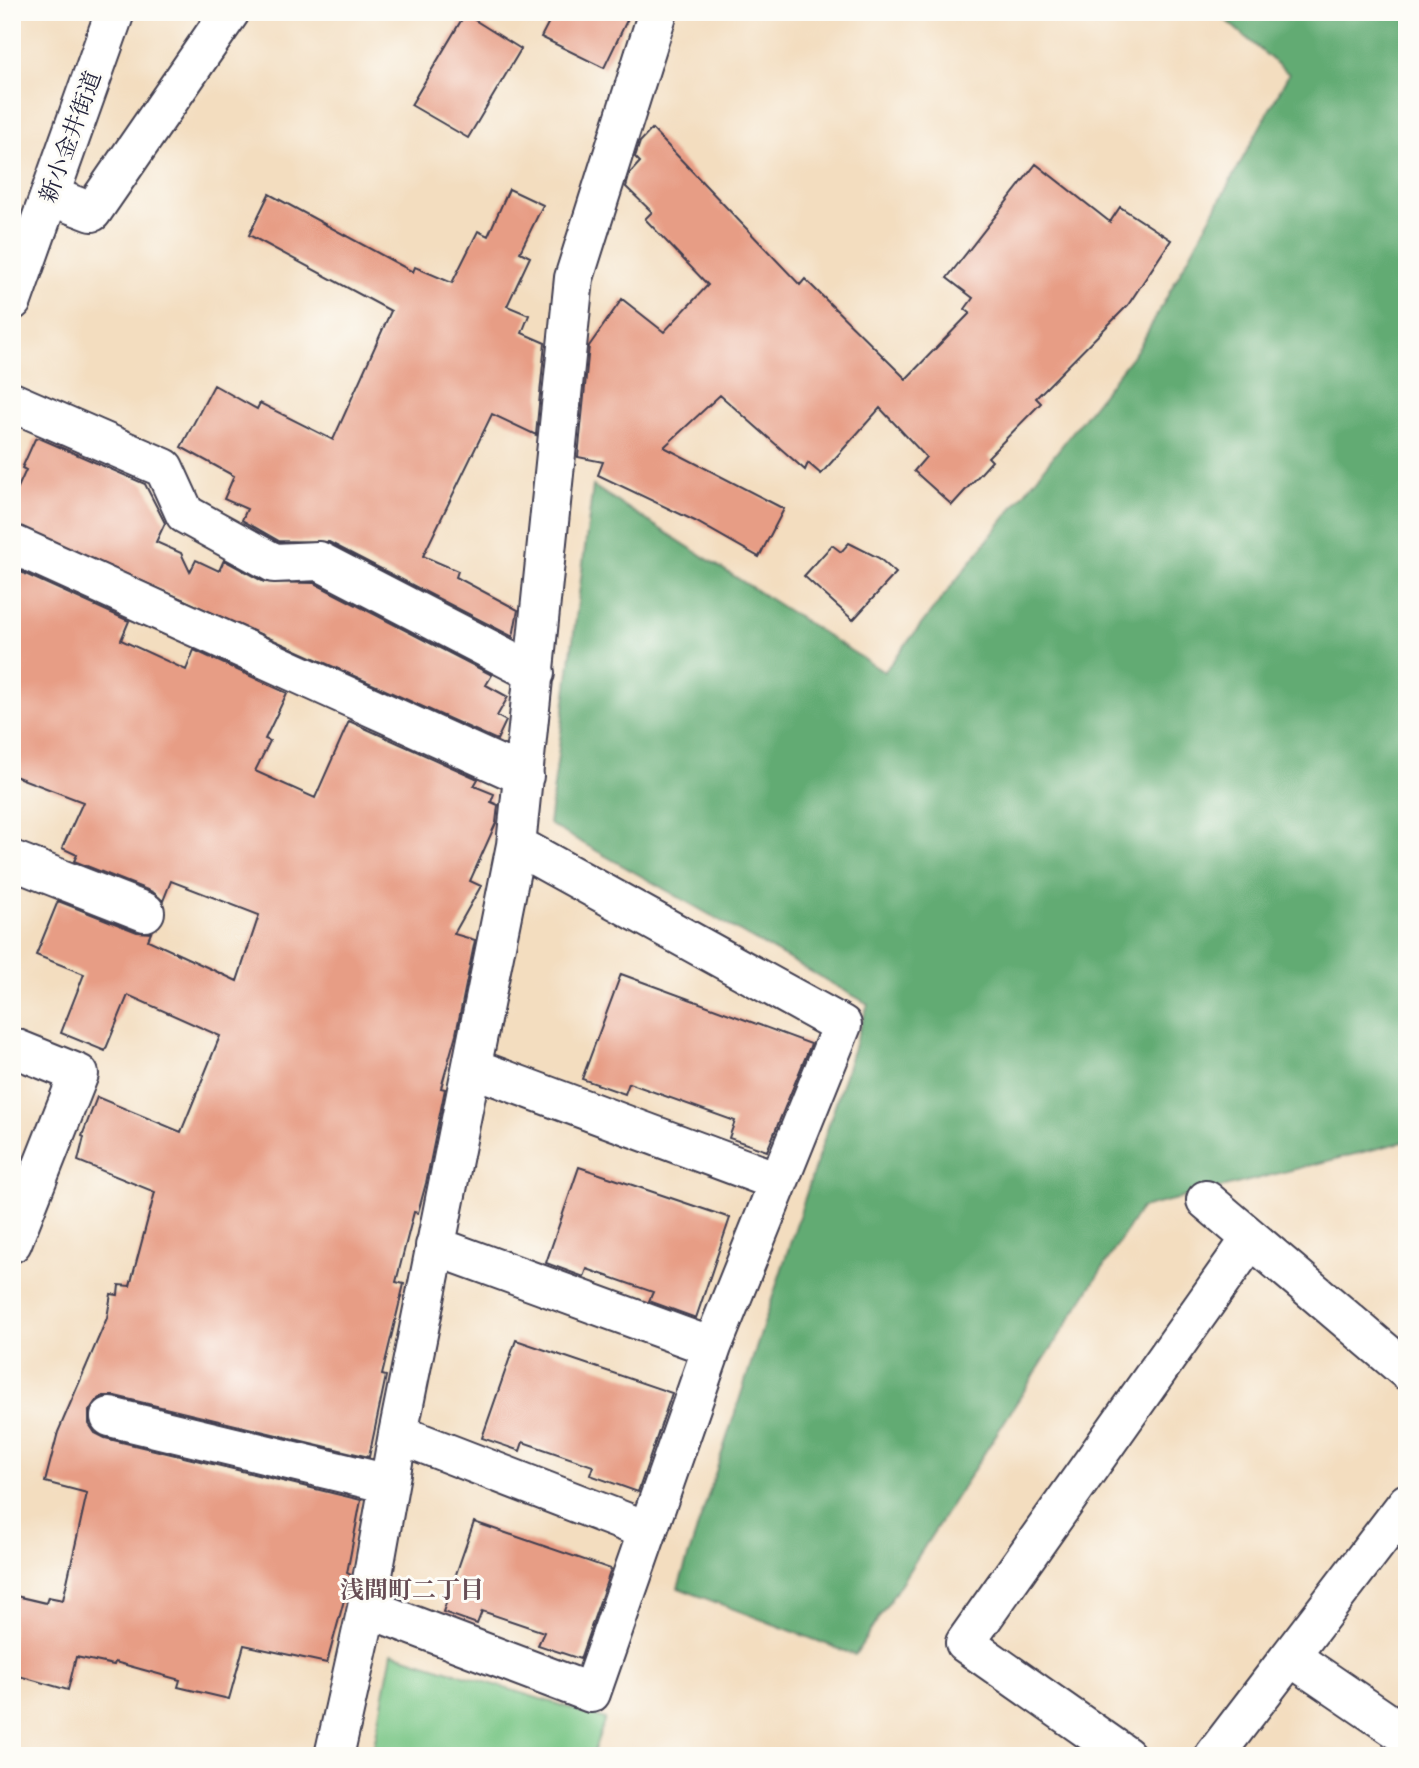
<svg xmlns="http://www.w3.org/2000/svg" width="1419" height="1768" font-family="'Libre Bodoni','Noto Serif JP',serif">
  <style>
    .green { fill: #79c686; stroke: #4e7460; stroke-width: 2 }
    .forest { fill: #62ab73; stroke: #426657; stroke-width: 2 }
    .building { fill: #e79d85 }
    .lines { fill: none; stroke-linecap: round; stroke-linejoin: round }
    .minor-casing { stroke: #413e4f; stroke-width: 42 }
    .major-casing { stroke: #413e4f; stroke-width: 42 }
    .minor { stroke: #fff; stroke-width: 38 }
    .major { stroke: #fff; stroke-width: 38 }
    .labels { text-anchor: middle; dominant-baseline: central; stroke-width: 6; stroke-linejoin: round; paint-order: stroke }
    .street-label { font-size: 23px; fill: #22223b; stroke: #fdfcf7 }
    .neighbourhood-label { font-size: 24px; font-weight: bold; fill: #674d55; stroke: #fdfcf7 }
  </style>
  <rect width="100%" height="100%" fill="#fdfcf7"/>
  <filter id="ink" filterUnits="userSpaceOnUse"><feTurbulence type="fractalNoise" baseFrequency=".0143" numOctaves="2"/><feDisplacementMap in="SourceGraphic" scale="14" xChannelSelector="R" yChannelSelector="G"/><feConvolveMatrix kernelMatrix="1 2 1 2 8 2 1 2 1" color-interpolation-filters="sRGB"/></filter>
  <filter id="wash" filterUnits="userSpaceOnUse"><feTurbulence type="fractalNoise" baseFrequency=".00686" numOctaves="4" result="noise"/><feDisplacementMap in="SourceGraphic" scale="28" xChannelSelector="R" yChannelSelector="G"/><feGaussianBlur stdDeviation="1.57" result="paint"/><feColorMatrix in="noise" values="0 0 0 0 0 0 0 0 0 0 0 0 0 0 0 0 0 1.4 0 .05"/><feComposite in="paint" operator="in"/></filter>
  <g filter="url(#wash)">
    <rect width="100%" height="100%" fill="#f3ddbf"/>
    <!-- green -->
    <path class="green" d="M392 1653 605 1719 592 1756H372Z"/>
    <!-- forest -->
    <path class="forest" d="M1216 12H1407V1141L1141 1208 855 1655 678 1588 868 1004 549 824 593 486 884 672 1140 346 1289 74Z"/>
    <g id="blocks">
      <!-- building -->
      <path class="building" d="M554 12H631L604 68 541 37Z
        M465 14 521 49 468 138 411 105Z
        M652 129 800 285 805 279 906 379 970 313 965 309 973 298 947 278 1036 164 1110 222 1120 207 1171 240 1128 305 1036 398 1041 403 988 457 992 461 952 505 914 471 926 457 880 408 821 474 808 463 805 470 720 395 664 447 784 509 759 557 695 521 598 475 603 462 578 457 589 346 622 299 664 332 708 285 645 219 652 212 626 187 630 173 640 162 635 157 640 142Z
        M509 189 543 205 520 252 530 257 507 306 529 315 522 333 545 343 536 435 492 414 423 556 458 571 456 577 518 610 513 637 329 542 279 541 242 520 247 509 224 499 234 476 181 447 214 385 257 409 260 403 333 440 391 311 249 235 269 194 413 272 415 267 452 283 478 231 488 236Z
        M39 438 145 484 165 523 156 542 181 553 190 572 196 560 219 571 224 560 264 582 314 583 492 675 486 685 508 697 497 716 506 721 497 740 12 523V501L26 470 22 468 35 439Z
        M849 543 879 558 896 573 853 620 804 576 832 545 841 552Z
        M12 568 129 621 121 640 186 670 194 650 287 693 265 739 270 741 255 771 315 798 349 721 478 779 474 786 494 794 491 802 498 805 496 823 470 881 481 886 454 934 475 940 456 1034 441 1088 445 1089 426 1183 418 1213 414 1212 396 1282 404 1284 382 1375 386 1376 369 1457 115 1396H103L95 1402 89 1411V1424L95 1433 105 1438 361 1500 347 1573 351 1575 350 1578 327 1663 244 1645 229 1699 178 1687 180 1680 115 1662 114 1665 76 1657 68 1690 12 1674V1595L46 1603 48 1597 63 1600 87 1493 45 1482 58 1432 107 1318 111 1294 118 1295 119 1285 130 1286 155 1192 78 1161 84 1137 82 1136 97 1097 181 1132 220 1036 128 995 105 1051 61 1033 84 974 36 955 58 901 137 932 151 933 148 940 237 981 259 915 171 881 163 901 153 892 74 861 77 855 62 848 83 802 12 775Z
        M621 974 811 1044 767 1151 729 1138 735 1121 629 1083 625 1094 582 1079Z
        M579 1167 730 1218 696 1318 649 1301 653 1292 587 1269 584 1277 546 1263Z
        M516 1340 672 1393 638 1492 590 1475 593 1466 523 1442 520 1451 482 1438Z
        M474 1522 611 1569 580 1659 538 1645 544 1632 482 1611 477 1624 443 1612Z"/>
    </g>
  </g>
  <g filter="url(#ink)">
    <use href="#blocks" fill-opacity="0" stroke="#413e4f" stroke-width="2"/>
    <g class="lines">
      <!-- minor casing -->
      <g class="minor-casing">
        <path id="minor" d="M50 196 92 212 230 12
          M12 402 164 468 185 514 274 563 319 561 535 673
          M12 544 524 776
          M12 860 145 912
          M12 1047 79 1074 12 1243
          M473 1068 777 1181
          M1206 1200 1407 1371
          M435 1246 712 1347
          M110 1417 389 1484
          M398 1434 646 1530
          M367 1608 591 1693 712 1347 842 1025 516 845
          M1291 1657 1407 1736
          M334 1756 367 1608 398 1434 516 845 574 278 658 12
          M1126 1756 965 1643 1250 1240
          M1214 1756 1407 1503"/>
      </g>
      <!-- major casing -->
      <g class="major-casing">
        <path id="major" d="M12 301 115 12"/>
      </g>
      <!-- minor -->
      <use href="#minor" class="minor"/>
      <!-- major -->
      <use href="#major" class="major"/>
    </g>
  </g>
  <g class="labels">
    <!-- street labels -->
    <g class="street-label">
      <text transform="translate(71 137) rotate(-70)">新小金井街道</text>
    </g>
    <!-- neighbourhood labels -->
    <g class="neighbourhood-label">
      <text x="412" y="1591">浅間町二丁目</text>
    </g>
  </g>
  <!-- margin -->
  <rect width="1419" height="1768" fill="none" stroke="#fdfcf7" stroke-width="42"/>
</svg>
